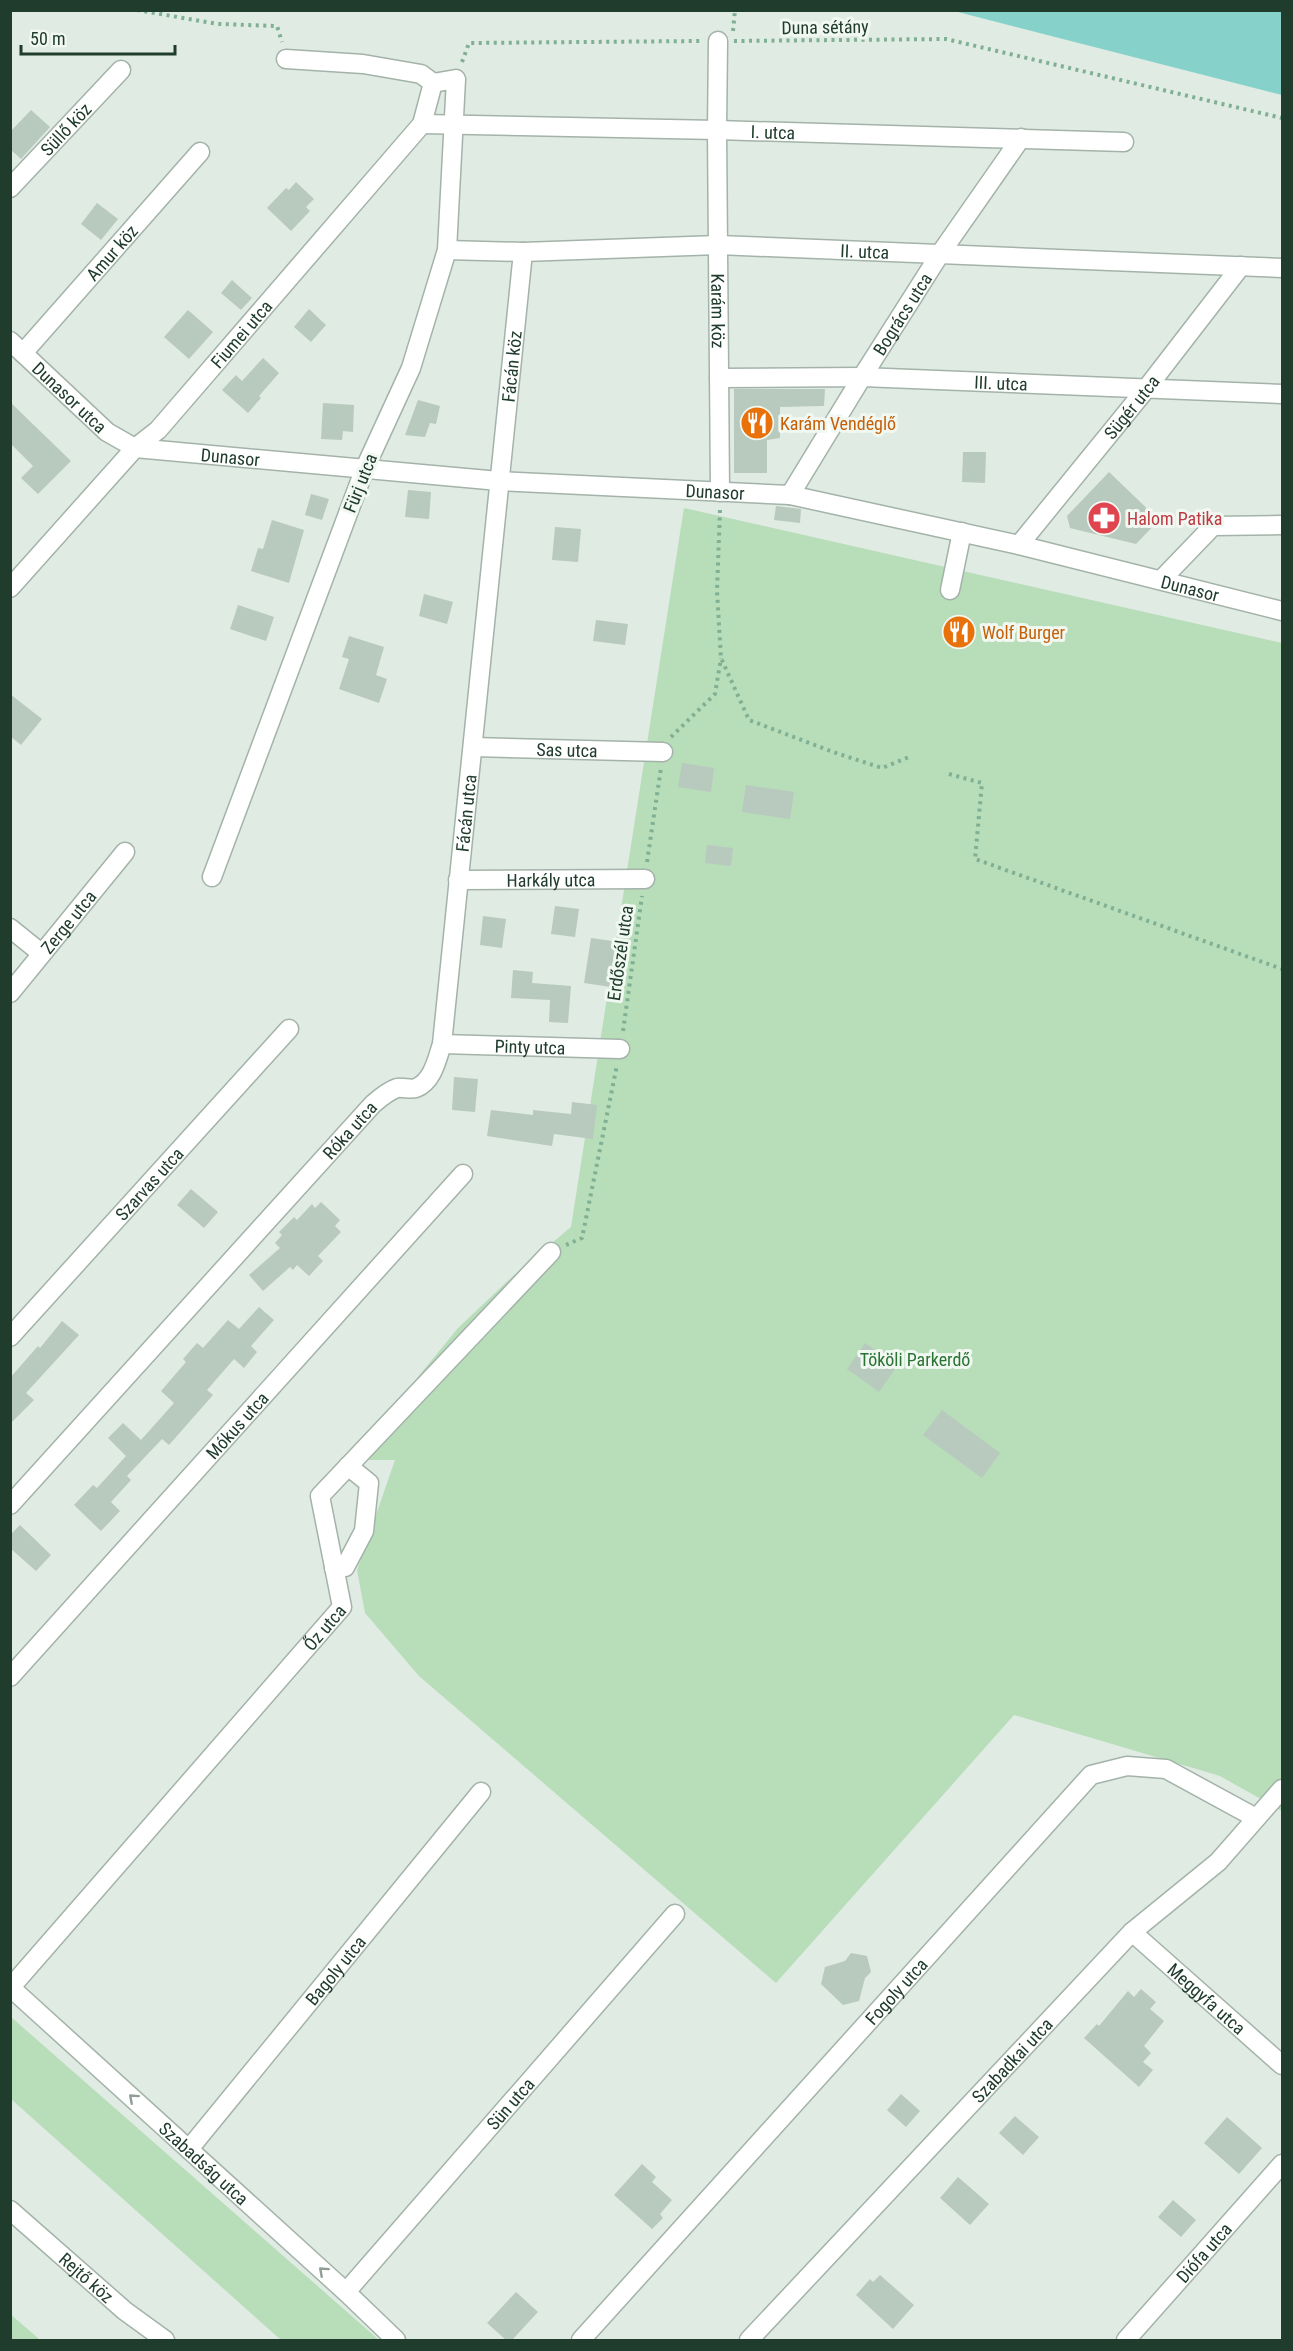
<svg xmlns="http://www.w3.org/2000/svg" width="1293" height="2351" font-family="'Roboto Condensed',sans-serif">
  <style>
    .green { fill: #b8ddb9 }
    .water { fill: #86d2ca }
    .building { fill: #b8c9be }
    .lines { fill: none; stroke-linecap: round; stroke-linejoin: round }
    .minor-casing { stroke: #a3b3a9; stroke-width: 21 }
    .path { stroke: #80b094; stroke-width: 4; stroke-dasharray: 3 4.5; stroke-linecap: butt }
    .minor { stroke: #fff; stroke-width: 18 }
    .oneway { stroke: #909e96 }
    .labels { text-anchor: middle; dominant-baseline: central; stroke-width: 6; stroke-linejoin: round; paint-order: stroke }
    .street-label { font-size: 18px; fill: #203c2d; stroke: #f1f8f2 }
    .food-label { font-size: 18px; fill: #c56008; stroke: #f1f8f2; text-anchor: start }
    .health-label { font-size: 18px; fill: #be3a42; stroke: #f1f8f2; text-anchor: start }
    .park-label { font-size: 18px; fill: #2a7433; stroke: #f1f8f2 }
  </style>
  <rect width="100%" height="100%" fill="#e0ebe3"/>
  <!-- green -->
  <path class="green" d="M684 508 1282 643V1811L1220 1776 1014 1715 776 1983 419 1676 365 1613 357 1570 395 1460H350L458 1328 514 1275 571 1227Z
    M11 2017 379 2340H281L11 2099Z
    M10 2314 38 2338 40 2340H11Z"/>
  <!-- water -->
  <path class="water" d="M954 11H1282V95Z"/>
  <!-- building -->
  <path class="building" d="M31 110 50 127 21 159 10 149V132Z
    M296 182 314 199 306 207 310 211 291 231 267 208 286 188 289 190Z
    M97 203 118 219 101 240 81 224Z
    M232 280 252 298 241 310 221 293Z
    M309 309 326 325 311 342 294 327Z
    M188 310 213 332 189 359 164 337Z
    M263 358 279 373 259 396 261 398 248 413 222 390 236 375 242 381Z
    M734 389H825L824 406 780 407V438L767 440V473H734Z
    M418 400 440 406 436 424 430 423 425 437 405 435Z
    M10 402 71 461 38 494 21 478 33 466 10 443Z
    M323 403 354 405 353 432 343 431 342 440 321 439Z
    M963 452H986L985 483 962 482Z
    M1109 472 1159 520 1136 544 1070 528 1067 516Z
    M408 490 431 492 429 519 405 517Z
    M311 494 329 499 322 520 305 515Z
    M776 506 801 509 800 523 774 520Z
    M272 520 304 530 289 583 251 571 258 548 263 549Z
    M555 527 581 529 578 562 552 560Z
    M424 594 453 602 447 624 419 616Z
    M238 605 274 617 266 641 230 629Z
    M596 620 628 624 625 645 593 641Z
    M349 636 384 647 376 675 387 679 379 703 339 689 349 659 342 657Z
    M10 694 42 719 21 745 10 736Z
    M682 763 714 768 711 792 678 787Z
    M746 785 794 792 790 819 742 812Z
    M707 845 733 848 731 866 705 863Z
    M555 906 579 909 575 937 551 934Z
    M483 916 506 919 502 948 480 945Z
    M591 938 619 942 611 987 584 983Z
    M513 970 533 972 532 983 571 986 568 1023 549 1022 550 1000 511 998Z
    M454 1077 478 1079 475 1112 452 1110Z
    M572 1102 597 1105 593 1139 554 1134 552 1146 487 1136 491 1110 533 1115V1110L571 1114Z
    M191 1189 218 1212 204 1228 177 1205Z
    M321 1202 340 1220 335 1226 341 1232 318 1256 323 1261 309 1276 297 1265 293 1270 290 1267 263 1291 249 1275 280 1248 275 1243 282 1235 279 1232 294 1217 297 1220 312 1204 315 1208Z
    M259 1307 274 1320 251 1346 257 1352 244 1368 234 1359 207 1390 213 1395 169 1445 162 1439 127 1476 131 1480 111 1502 120 1511 101 1531 74 1505 93 1485 97 1488 126 1456 108 1438 123 1423 141 1440 174 1403 161 1391 186 1362 183 1359 197 1343 203 1348 228 1320 239 1329Z
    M62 1321 79 1335 26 1393 34 1400 10 1424V1378L38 1346 40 1348Z
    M865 1343 897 1366 879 1392 847 1369Z
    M942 1410 1000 1453 982 1478 923 1435Z
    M20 1525 51 1555 36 1571 10 1548V1535Z
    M851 1953 867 1956 871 1972 865 1978 859 2001 843 2005 821 1984 825 1967 845 1961Z
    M1141 1989 1156 2002 1150 2009 1164 2021 1144 2046 1151 2053 1143 2062 1153 2070 1139 2087 1084 2038 1097 2024 1099 2026 1128 1991 1134 1997Z
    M901 2094 920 2111 906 2127 887 2110Z
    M1015 2116 1039 2137 1023 2155 999 2133Z
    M1227 2117 1262 2148 1239 2174 1204 2143Z
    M642 2164 656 2177 652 2182 672 2200 660 2214 663 2218 652 2229 614 2195Z
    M958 2177 989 2204 970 2225 940 2198Z
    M1173 2200 1196 2220 1181 2237 1158 2217Z
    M880 2275 914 2305 893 2329 856 2295 870 2279 873 2282Z
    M516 2292 538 2312 512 2340H506L487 2323Z"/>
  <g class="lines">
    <!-- minor casing -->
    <g class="minor-casing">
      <g id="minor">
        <path id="s1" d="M718 41 717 130 720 492"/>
        <path d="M286 59 363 64 421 74 433 83"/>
        <path id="s2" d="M422 124 717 130 1124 142"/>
        <path id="s3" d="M10 188 121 70"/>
        <path id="s4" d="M447 250 523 252 718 245 1282 268"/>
        <path id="s5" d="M10 341 107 432 135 448 499 481 790 495 1019 545 1282 611"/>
        <path id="s6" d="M23 353 200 152"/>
        <path id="s7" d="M719 378 862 377 1282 394"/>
        <path id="s8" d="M790 495 862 377 940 254 1021 138"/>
        <path id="s9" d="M1019 545 1146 389 1241 266"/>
        <path d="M1161 580 1213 526 1282 525"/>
        <path id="s10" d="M10 588 135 448 158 430 422 124 433 83 456 79 447 250 411 368 365 468 212 877"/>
        <path d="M950 590 962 532"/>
        <path id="s11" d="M473 747 663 752"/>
        <path id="s12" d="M458 880 645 879"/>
        <path d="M10 928 41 953"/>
        <path id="s13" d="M10 993 125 852"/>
        <path id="s14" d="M442 1044 620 1049"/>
        <path id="s15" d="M10 1337 289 1029"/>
        <path id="s16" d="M10 1505 373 1104C380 1098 388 1091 397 1088 403 1087 411 1090 416 1088 433 1081 437 1059 442 1044L523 252"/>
        <path d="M334 1568 345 1567 364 1531 369 1483 348 1466"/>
        <path id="s17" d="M10 1677 463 1174"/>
        <path id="s18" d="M1132 1932 1282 2065"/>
        <path id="s19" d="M10 1987 346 2292 396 2340"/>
        <path id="s20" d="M11 1987 342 1607 320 1496 551 1252"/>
        <path id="s21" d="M189 2149 481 1792"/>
        <path id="s22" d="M10 2210 125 2311 165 2340"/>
        <path id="s23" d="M346 2292 675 1914"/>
        <path id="s24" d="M581 2340 1091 1775 1127 1766 1166 1769 1256 1818"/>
        <path id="s25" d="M749 2340 1132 1932 1218 1862 1282 1789"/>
        <path id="s26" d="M1126 2340 1282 2164"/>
      </g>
    </g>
    <!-- path -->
    <path class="path" d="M137 10 218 24 277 26 282 42
      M733 31 735 10
      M734 41 946 39 1282 118
      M462 62 469 43 700 41
      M720 510 717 591 721 658 749 720 833 752 882 768 909 757
      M671 737 715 694 721 658
      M949 774 982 783 975 859 1282 969
      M647 862 661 768
      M623 1031 642 896
      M566 1245 582 1238 617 1065"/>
    <!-- minor -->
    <use href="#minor" class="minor"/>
  </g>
  <!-- one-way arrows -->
  <defs><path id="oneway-chevron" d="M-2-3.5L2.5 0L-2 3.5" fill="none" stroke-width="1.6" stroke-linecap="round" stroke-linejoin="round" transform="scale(1.5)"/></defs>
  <g class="oneway">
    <use href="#oneway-chevron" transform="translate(133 2098) rotate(-138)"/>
    <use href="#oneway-chevron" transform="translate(323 2271) rotate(-138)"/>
  </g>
  <!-- icons -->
  <defs>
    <g id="restaurant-disc" transform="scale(1.725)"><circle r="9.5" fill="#e8710a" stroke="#f1f8f2"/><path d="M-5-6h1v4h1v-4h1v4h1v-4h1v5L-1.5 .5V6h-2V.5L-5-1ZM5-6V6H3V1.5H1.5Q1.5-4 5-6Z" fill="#fff"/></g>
    <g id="pharmacy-disc" transform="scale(1.725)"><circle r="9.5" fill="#e0444e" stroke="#f1f8f2"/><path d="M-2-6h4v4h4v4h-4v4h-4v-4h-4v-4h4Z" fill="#fff"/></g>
  </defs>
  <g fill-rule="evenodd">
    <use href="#restaurant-disc" x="757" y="423"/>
    <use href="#pharmacy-disc" x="1104" y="518"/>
    <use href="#restaurant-disc" x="959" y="632"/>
  </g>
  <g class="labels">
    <!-- street labels -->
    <g class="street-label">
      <text transform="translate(825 27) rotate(-1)">Duna sétány</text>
      <text stroke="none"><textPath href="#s3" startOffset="81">Süllő köz</textPath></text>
      <text stroke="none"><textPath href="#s2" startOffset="351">I. utca</textPath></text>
      <text stroke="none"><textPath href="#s4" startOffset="418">II. utca</textPath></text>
      <text stroke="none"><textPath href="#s6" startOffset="134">Amur köz</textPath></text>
      <text stroke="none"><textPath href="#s1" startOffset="270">Karám köz</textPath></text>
      <text stroke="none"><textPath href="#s8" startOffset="213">Bogrács utca</textPath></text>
      <text stroke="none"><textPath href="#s10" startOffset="344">Fiumei utca</textPath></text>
      <text stroke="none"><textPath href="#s16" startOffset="1323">Fácán köz</textPath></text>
      <text stroke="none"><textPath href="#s7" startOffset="282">III. utca</textPath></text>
      <text stroke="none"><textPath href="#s5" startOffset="82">Dunasor utca</textPath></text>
      <text stroke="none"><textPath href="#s9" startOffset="178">Sügér utca</textPath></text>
      <text stroke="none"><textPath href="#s5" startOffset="261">Dunasor</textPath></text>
      <text transform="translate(360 483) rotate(-68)">Fürj utca</text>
      <text stroke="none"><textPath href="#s5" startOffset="747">Dunasor</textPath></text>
      <text stroke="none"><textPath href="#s5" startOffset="1233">Dunasor</textPath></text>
      <text stroke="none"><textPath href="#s11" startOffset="94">Sas utca</textPath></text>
      <text stroke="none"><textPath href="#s16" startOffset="874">Fácán utca</textPath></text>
      <text stroke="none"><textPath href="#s12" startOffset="93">Harkály utca</textPath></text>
      <text stroke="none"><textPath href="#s13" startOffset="92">Zerge utca</textPath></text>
      <text transform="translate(620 953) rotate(-82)">Erdőszél utca</text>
      <text stroke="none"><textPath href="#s14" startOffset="88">Pinty utca</textPath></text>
      <text stroke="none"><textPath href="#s16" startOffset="506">Róka utca</textPath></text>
      <text stroke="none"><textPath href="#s15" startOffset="207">Szarvas utca</textPath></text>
      <text stroke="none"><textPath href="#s17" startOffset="339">Mókus utca</textPath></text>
      <text stroke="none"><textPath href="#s20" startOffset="477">Őz utca</textPath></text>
      <text stroke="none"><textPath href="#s21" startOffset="231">Bagoly utca</textPath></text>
      <text stroke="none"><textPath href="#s24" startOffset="470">Fogoly utca</textPath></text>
      <text stroke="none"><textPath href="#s18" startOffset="100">Meggyfa utca</textPath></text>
      <text stroke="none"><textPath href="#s25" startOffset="384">Szabadkai utca</textPath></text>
      <text stroke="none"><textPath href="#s23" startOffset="250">Sün utca</textPath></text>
      <text stroke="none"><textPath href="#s19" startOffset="262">Szabadság utca</textPath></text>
      <text stroke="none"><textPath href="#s26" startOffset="117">Diófa utca</textPath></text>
      <text stroke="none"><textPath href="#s22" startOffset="102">Rejtő köz</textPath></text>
    </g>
    <!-- food labels -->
    <g class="food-label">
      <text x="780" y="423">Karám Vendéglő</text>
      <text x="982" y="632">Wolf Burger</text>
    </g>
    <!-- health labels -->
    <g class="health-label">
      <text x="1127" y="518">Halom Patika</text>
    </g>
    <!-- park labels -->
    <g class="park-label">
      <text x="915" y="1359">Tököli Parkerdő</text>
    </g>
  </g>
  <!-- border -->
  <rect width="1293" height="2351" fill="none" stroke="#203c2d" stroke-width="24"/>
  <!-- scale -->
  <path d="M21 45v9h154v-9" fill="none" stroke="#203c2d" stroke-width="3"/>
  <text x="30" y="45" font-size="18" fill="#203c2d" stroke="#f1f8f2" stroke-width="4.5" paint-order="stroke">50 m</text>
</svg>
